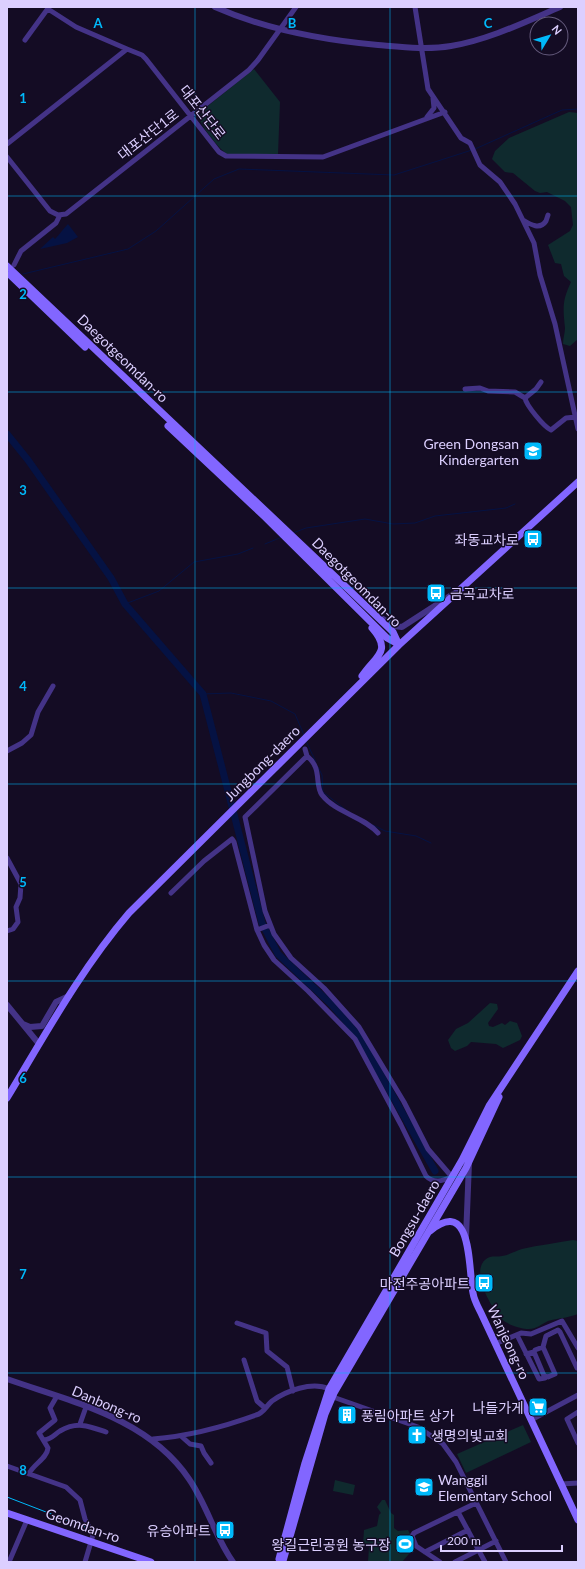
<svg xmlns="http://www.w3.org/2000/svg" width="585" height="1569" font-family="Lato,'Noto Sans KR',sans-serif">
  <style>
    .green { fill: #0f2a2e }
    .water { fill: #051243 }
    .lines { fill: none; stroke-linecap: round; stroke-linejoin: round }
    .stream { stroke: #051243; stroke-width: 1 }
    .river { stroke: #051243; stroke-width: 7 }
    .minor { stroke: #443387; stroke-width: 5 }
    .tertiary { stroke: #443387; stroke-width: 6 }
    .secondary { stroke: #8266ff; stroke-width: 7 }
    .tram { stroke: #00b9fa; stroke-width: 1 }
    .grid { fill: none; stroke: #00b9fa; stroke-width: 1; stroke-opacity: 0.55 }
    .labels { text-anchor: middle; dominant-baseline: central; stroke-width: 3; stroke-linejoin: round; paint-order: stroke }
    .street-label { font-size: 14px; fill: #dccfff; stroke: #140c24 }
    .poi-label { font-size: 14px; fill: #dccfff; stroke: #140c24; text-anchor: end }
    .grid-label { font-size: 13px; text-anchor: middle; font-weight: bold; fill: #00b9fa; stroke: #140c24; stroke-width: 3; stroke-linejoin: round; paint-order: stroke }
  </style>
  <rect width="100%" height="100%" fill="#140c24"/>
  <!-- green -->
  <path class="green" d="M254 69 280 102 278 154H227C220 150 200 125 199 117L204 109Z
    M569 112 578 113V339L570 346 563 344C563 338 565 333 565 328 563 308 562 301 571 282L564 276 561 264 555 263 548 245 570 231 573 225 571 207 565 201 547 192 540 193 535 191 513 173 505 172 492 159 495 151 509 138Z
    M490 1003 497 1004 498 1009 488 1023 489 1026 493 1027 502 1023 505 1025 510 1021 517 1023 522 1036 520 1040 503 1048 496 1044 471 1042 467 1046 455 1051 451 1048 448 1040 456 1029 468 1023Z
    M573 1240 578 1241V1314C568 1318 558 1318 548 1321 542 1324 536 1329 529 1329 522 1329 508 1325 503 1320 492 1310 466 1266 490 1257 493 1256 498 1257 502 1256 509 1255 515 1251 522 1249 539 1245 557 1243 573 1240Z
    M523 1425 531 1442 466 1473 457 1454Z
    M335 1480 355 1485 353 1495 333 1491Z
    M382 1500H385L391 1513 394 1515V1528L398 1531 408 1530 416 1546 402 1562H368L369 1547 363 1545 364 1530 377 1526 379 1515 381 1513 377 1507Z"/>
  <!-- water -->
  <path class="water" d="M68 224 78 237 67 243 40 249 53 237 55 239C60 234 63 229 68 224Z"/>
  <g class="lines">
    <!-- stream -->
    <path class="stream" d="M475 149 562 110 578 109
      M23 274 128 249 156 231 214 179 239 169 394 175 472 150
      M293 533 306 528 365 519 393 524 415 523 435 516 506 508 515 504
      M265 544 282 537
      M125 604 159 591 194 562 238 554 253 548
      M203 694 231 693 271 701 295 714 304 735
      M306 741 316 762
      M318 767 322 775 323 792 346 810
      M373 825 385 831 416 836 431 843"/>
    <!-- river -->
    <path class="river" d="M7 434 28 460 111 578 125 604 203 694 262 923 278 954 331 1004 359 1036 435 1171"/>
    <!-- minor -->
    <path class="minor" d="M415 7 428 89 461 138 470 143 480 165 500 182 515 204 534 243 540 275 555 324 578 429
      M48 9 76 27 127 49
      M25 40 49 7
      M427 117 434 108 433 98
      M7 144 127 49 142 55 146 59 219 152 226 156 323 157 445 112
      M7 157 50 211 58 215 66 214 249 70 258 60 296 7
      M523 220C531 225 540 230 546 221L548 215
      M14 265 21 251 56 223 60 215
      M541 382 536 389 525 398C526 405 544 427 551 430L566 418 576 417
      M465 389 480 388 488 391 515 392 525 398
      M7 751 22 743 31 735 38 712 53 686
      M307 756C323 769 314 784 322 795 336 813 363 816 378 833
      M7 858 21 884 20 898 16 907 18 922 13 929 7 931
      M171 893 204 861 232 839 234 842 257 930
      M270 925 257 930 264 945 274 960 308 991 355 1039 401 1125 426 1176C434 1184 442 1181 452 1177L428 1149 404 1102 359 1027 324 988 291 958 274 934 265 911 245 817 307 756 305 749
      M237 1323 266 1333 267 1351 287 1367 293 1391
      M517 1335 539 1379 545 1378 534 1352 526 1354
      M495 1344 521 1333 531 1334 562 1321 578 1348
      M543 1347 546 1336 558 1330 560 1332 577 1368
      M534 1352 535 1350 543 1347 555 1374 548 1377 545 1376
      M244 1360 257 1401 265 1408
      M333 1397 418 1427 443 1444 456 1462 506 1562
      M578 1412 567 1419 578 1443
      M531 1420 578 1395
      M80 1424 86 1407
      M181 1436 190 1444 201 1446 204 1453 211 1463
      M153 1439C188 1436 223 1427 256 1415 264 1413 266 1406 272 1401 286 1391 312 1381 329 1389
      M44 1440C52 1439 54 1435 60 1431 77 1421 89 1426 106 1432
      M7 1466 66 1487 80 1500 85 1519 93 1535 85 1562
      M29 1474C33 1464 47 1459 48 1448L39 1433 55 1420 50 1408 57 1396
      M561 1484 578 1483
      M458 1512 485 1562
      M425 1552 468 1530
      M9 1562 27 1520
      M440 1562 416 1546 412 1536 414 1533 476 1503
      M455 1562 496 1541"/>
    <!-- tertiary -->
    <path class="tertiary" d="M215 7C267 30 322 40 378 45 402 47 427 50 451 46 488 40 525 22 560 7
      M383 619 394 626 402 627 453 594
      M7 1005 39 1044
      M23 1024 30 1027 42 1026 56 1002 69 996
      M466 1237 469 1163
      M7 1379C72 1402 148 1418 189 1479 207 1505 215 1537 233 1562"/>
    <!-- secondary -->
    <path class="secondary" d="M7 266 344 585 393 632 399 645
      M10 275 85 347
      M168 426 265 517 387 638 398 644
      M362 676C375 656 393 652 372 628
      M7 1098C45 1035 81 969 129 913L399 645 578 482
      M430 1231C473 1196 468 1268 473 1293 474 1300 478 1307 481 1313L578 1520
      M7 1513 151 1562
      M279 1559 305 1463 329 1389 462 1160 489 1106 578 971
      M283 1561 325 1414 334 1393 466 1168 499 1097"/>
    <!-- tram -->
    <path class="tram" d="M7 1497 85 1527"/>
  </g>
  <!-- grid -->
  <path class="grid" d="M195 7V1562M390 7V1562M7 196H578M7 392H578M7 588H578M7 784H578M7 981H578M7 1177H578M7 1373H578"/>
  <!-- icons -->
  <defs>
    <g id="school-square" transform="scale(1)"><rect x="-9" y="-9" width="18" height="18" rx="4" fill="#00b9fa" stroke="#140c24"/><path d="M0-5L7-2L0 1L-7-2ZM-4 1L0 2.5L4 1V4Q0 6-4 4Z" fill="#fff"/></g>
    <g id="bus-square" transform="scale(1)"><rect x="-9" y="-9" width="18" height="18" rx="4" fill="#00b9fa" stroke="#140c24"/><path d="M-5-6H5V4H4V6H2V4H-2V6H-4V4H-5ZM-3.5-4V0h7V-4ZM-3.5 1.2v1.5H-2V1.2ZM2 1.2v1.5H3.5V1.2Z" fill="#fff"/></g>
    <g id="supermarket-square" transform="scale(1)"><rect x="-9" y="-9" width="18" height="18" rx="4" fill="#00b9fa" stroke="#140c24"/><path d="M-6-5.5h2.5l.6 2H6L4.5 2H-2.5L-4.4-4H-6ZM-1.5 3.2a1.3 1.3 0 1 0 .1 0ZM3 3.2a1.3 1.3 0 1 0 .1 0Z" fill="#fff"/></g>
    <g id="building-square" transform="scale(1)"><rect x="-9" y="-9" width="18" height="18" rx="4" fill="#00b9fa" stroke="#140c24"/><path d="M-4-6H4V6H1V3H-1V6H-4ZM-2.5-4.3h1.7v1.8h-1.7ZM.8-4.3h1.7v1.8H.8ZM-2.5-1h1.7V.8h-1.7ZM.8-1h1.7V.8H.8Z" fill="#fff"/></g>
    <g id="church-square" transform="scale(1)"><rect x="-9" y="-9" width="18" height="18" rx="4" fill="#00b9fa" stroke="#140c24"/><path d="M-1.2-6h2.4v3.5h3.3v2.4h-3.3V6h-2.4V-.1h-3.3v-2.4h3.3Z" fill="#fff"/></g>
    <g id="stadium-square" transform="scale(1)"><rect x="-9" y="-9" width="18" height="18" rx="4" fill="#00b9fa" stroke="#140c24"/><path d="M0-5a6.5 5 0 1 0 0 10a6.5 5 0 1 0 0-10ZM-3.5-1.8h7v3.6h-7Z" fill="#fff"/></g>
  </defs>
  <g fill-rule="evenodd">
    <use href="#school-square" x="533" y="451"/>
    <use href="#bus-square" x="533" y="539"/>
    <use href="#bus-square" x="436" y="593"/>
    <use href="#bus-square" x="484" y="1283"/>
    <use href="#supermarket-square" x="538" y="1407"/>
    <use href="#building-square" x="347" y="1415"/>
    <use href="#church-square" x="417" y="1435"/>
    <use href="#school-square" x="424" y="1487"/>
    <use href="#bus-square" x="225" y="1530"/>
    <use href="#stadium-square" x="405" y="1544"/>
  </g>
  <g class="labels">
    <!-- street labels -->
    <g class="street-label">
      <text transform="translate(203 112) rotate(52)">대포산단로</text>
      <text transform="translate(148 134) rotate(-38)">대포산단1로</text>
      <text transform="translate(123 358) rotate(44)">Daegotgeomdan-ro</text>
      <text transform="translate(357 582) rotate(45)">Daegotgeomdan-ro</text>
      <text transform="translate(262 763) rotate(-45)">Jungbong-daero</text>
      <text transform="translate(414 1218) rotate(-60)">Bongsu-daero</text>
      <text transform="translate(509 1342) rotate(65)">Wanjeong-ro</text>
      <text transform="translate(107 1404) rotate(23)">Danbong-ro</text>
      <text transform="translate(83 1525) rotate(19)">Geomdan-ro</text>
    </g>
    <!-- poi labels -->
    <g class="poi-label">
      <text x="519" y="443">Green Dongsan<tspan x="519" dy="16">Kindergarten</tspan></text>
      <text x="519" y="539">좌동교차로</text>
      <text x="450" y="593" text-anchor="start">금곡교차로</text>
      <text x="470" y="1283">마전주공아파트</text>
      <text x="524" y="1407">나들가게</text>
      <text x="361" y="1415" text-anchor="start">풍림아파트 상가</text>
      <text x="431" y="1435" text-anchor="start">생명의빛교회</text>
      <text x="438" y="1479" text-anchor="start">Wanggil<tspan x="438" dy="16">Elementary School</tspan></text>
      <text x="211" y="1530">유승아파트</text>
      <text x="391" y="1544">왕길근린공원 농구장</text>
    </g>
  </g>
  <g class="grid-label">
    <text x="98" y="28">A</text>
    <text x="292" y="28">B</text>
    <text x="488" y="28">C</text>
    <text x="23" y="103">1</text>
    <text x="23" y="299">2</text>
    <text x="23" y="495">3</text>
    <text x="23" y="691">4</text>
    <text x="23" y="887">5</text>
    <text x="23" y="1083">6</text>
    <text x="23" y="1279">7</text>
    <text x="23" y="1475">8</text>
  </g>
  <!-- border -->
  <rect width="585" height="1569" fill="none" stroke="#dccfff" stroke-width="16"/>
  <!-- north arrow -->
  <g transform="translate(549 36) rotate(52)"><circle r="19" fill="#140c24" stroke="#645a7c"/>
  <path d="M0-3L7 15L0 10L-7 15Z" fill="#00b9fa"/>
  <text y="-6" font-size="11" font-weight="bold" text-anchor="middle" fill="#dccfff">N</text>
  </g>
  <!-- scale -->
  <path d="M441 1545v6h121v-6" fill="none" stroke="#dccfff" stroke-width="2"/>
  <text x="447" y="1545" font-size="12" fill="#dccfff" stroke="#140c24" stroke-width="3" paint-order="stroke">200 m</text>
</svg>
